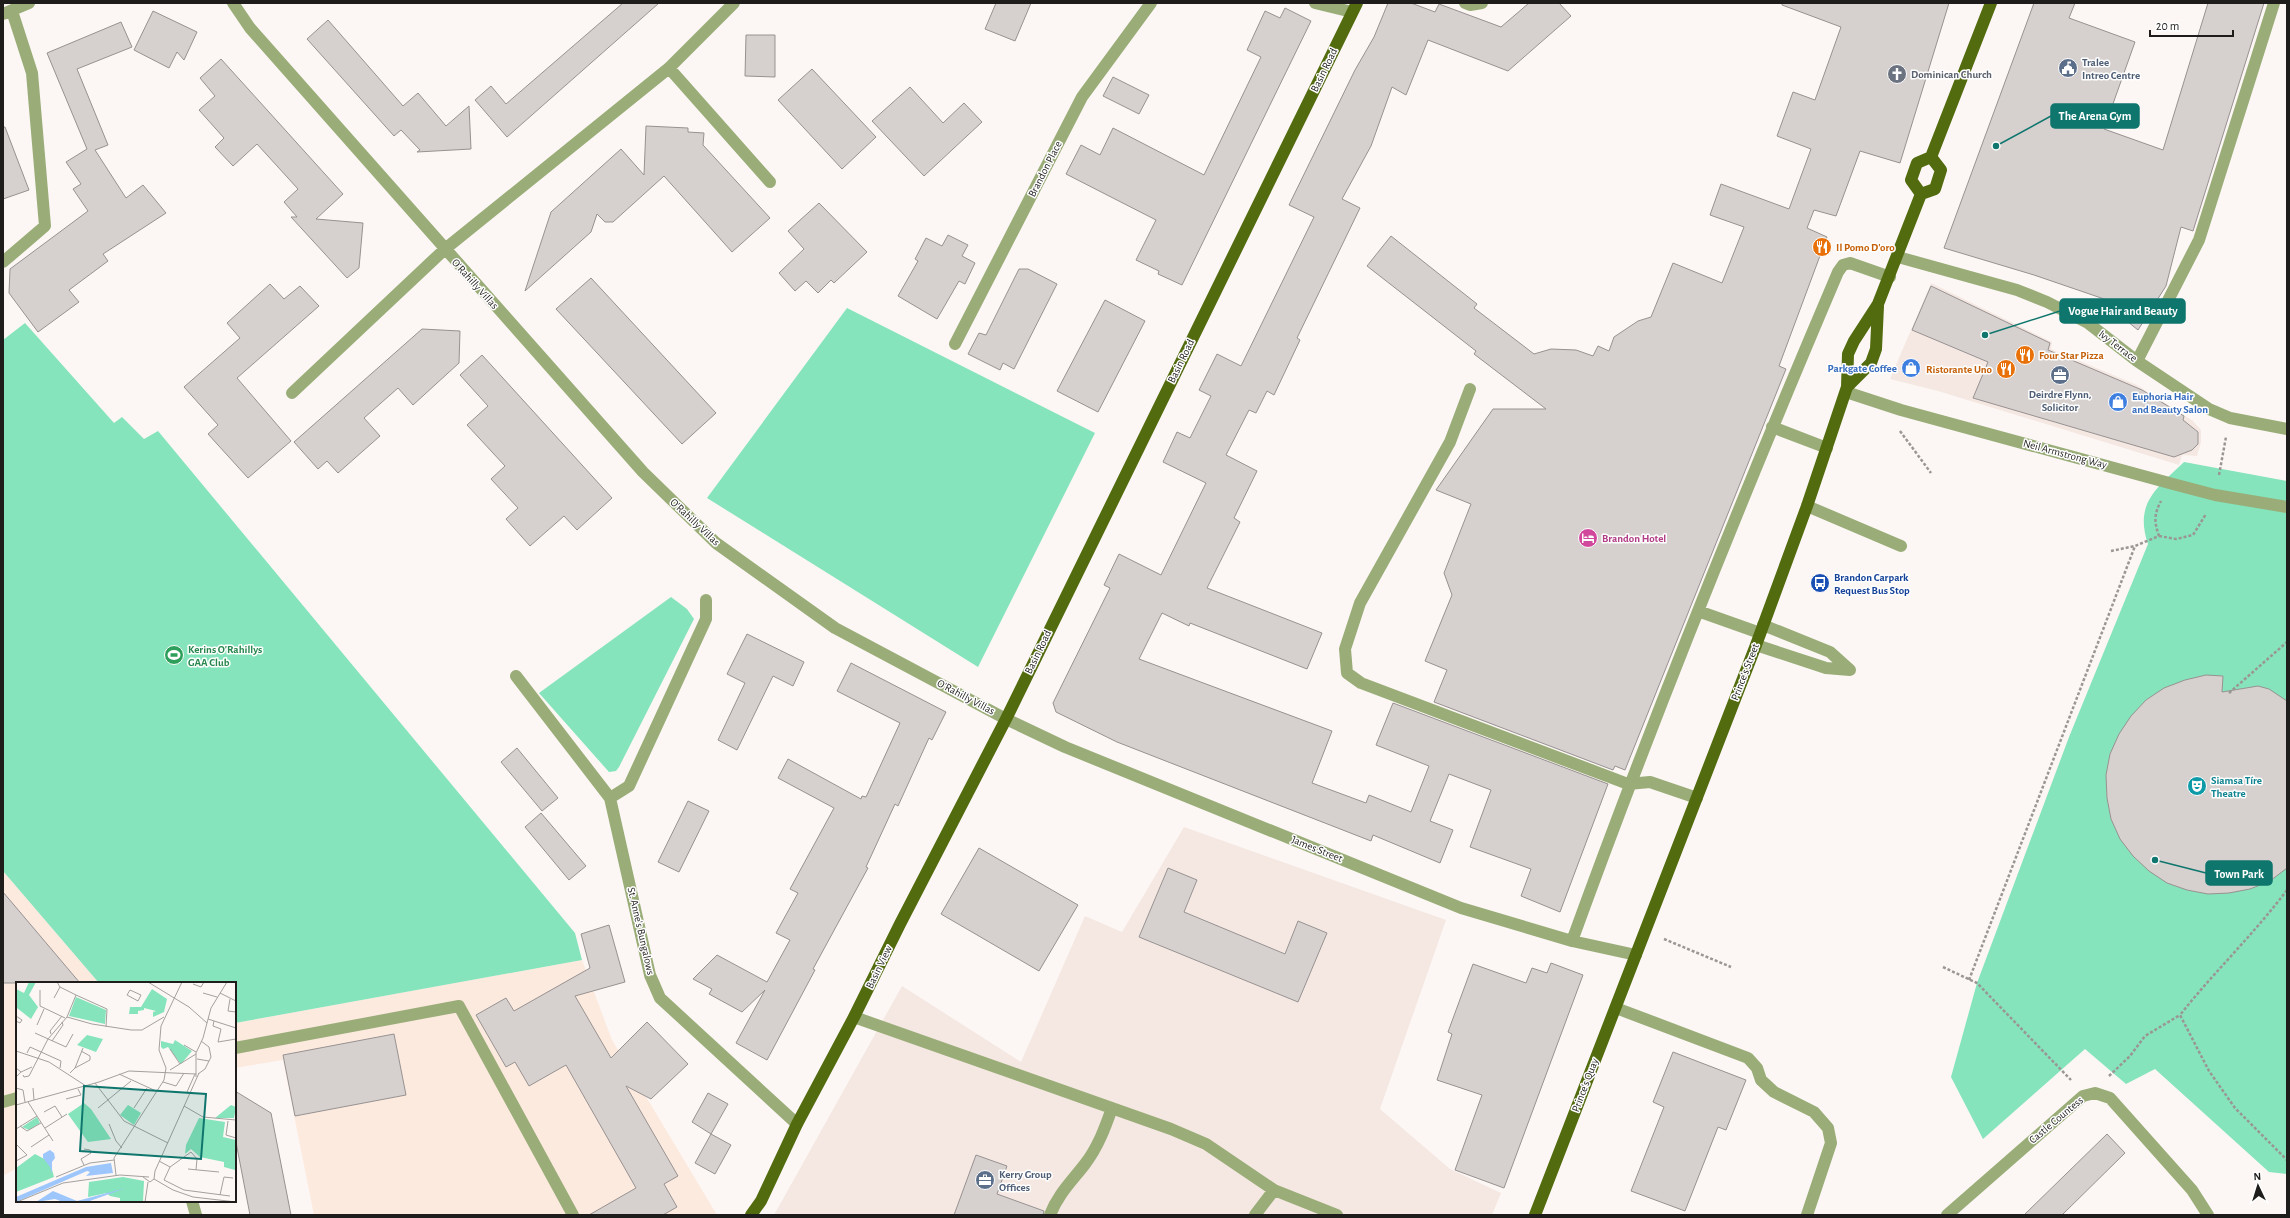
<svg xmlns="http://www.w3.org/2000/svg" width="2290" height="1218" font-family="'Alegreya Sans',sans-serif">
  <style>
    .built { fill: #f5e8e2 }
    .industrial { fill: #fceadf }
    .green { fill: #85e4bb }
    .building { fill: #d6d1cf; stroke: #979291 }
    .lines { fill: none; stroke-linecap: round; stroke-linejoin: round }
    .path { stroke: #999694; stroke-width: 2.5; stroke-dasharray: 3 2; stroke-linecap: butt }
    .minor { stroke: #9aad78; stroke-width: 12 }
    .major { stroke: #526b0e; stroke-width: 12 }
    .labels { text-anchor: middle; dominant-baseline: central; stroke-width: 3; stroke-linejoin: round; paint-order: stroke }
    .service-label { font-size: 11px; font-weight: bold; fill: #4e5e75; stroke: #fff; text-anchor: start }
    .street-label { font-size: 11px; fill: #1e1d1c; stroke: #fff }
    .worship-label { font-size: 11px; font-weight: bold; fill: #5b616d; stroke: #fff; text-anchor: start }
    .food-label { font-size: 11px; font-weight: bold; fill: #c56008; stroke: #fff; text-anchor: start }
    .shop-label { font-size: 11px; font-weight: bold; fill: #366cbe; stroke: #fff; text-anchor: end }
    .hotel-label { font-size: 11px; font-weight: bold; fill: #b23c85; stroke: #fff; text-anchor: start }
    .transit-label { font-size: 11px; font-weight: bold; fill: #164399; stroke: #fff; text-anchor: start }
    .leisure-label { font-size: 11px; font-weight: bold; fill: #27864d; stroke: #fff; text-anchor: start }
    .culture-label { font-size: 11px; font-weight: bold; fill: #0d838f; stroke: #fff; text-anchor: start }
    .inset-road { fill: none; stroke: #a3a09e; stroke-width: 1 }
    .view { fill: #0f766e; fill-opacity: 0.15; stroke: #0f766e; stroke-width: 2 }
    .inset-edge { fill: none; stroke: #1e1d1c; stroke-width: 2 }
    .leader { fill: none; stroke: #0f766e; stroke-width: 1.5 }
    .callout-dot { fill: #0f766e; stroke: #fff; stroke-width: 1.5 }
    .callout { fill: #0f766e; stroke: #0f766e; stroke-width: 1.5 }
    .callout-label { font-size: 12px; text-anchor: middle; font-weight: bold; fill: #fff }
  </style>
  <rect width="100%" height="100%" fill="#fcf7f4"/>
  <!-- built -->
  <path class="built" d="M1931 283 2052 342 2051 349 2137 385 2193 421 2201 430V442L2197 456 2182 455 2179 465 1938 391 1890 379Z
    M1184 827 1446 920 1380 1109 1450 1169 1501 1193 1492 1215H774L902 986 1021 1062 1085 916 1122 932Z"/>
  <!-- industrial -->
  <path class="industrial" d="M3 871 99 983H17V1168L3 1176Z
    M582 960 612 1040 717 1215H314L283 1060 235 1068V1023Z"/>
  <!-- green -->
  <path class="green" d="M847 308 1095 433 978 667 707 498Z
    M25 323 114 423 122 417 144 439 158 431 575 933 582 960 235 1023V983H99L3 871V340Z
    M2184 462 2287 481V1174L2269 1172 2155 1069 2126 1084 2085 1049 1983 1139 1951 1077 1977 983 2069 737 2148 544C2134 503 2157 488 2184 462Z
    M671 597 687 609 694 619 619 767 616 771 609 772 539 693Z"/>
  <!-- building -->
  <path class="building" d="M623 3H659L507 137 475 100 491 86 506 104Z
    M996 3H1031L1015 41 985 29Z
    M1388 3H1411L1435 12 1439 4 1501 27 1529 3H1559L1571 16 1508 71 1428 40 1406 95 1392 87 1371 146 1342 199 1360 208 1297 338 1300 340 1274 395 1267 391 1256 413 1249 410 1226 455 1257 471 1234 518 1240 522 1207 588 1322 633 1307 669 1190 623 1189 626 1162 613 1139 659 1332 731 1312 783 1366 803 1369 795 1411 812 1429 766 1376 745 1393 703 1608 784 1560 912 1521 896 1531 869 1470 847 1491 790 1449 774 1430 821 1453 830 1440 863 1373 835 1371 841 1117 742 1056 712 1053 703 1110 588 1104 585 1119 554 1161 575 1206 483 1163 462 1177 432 1190 438 1211 396 1199 390 1217 354 1241 366 1314 217 1289 205 1355 70 1374 37Z
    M1782 3H1949L1900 163 1860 151 1836 216 1814 210 1807 228 1827 237 1779 366 1786 369 1625 770 1615 766 1613 770 1434 702 1447 670 1425 661 1452 595 1444 573 1471 504 1436 490 1493 409H1546L1474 354 1476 351 1367 266 1391 236 1477 304 1474 308 1534 354 1551 349 1576 350 1593 356 1598 346 1609 351 1614 337 1638 321 1651 317 1673 263 1722 283 1744 227 1710 215 1721 184 1789 209 1811 149 1777 136 1793 92 1815 100 1841 27 1782 5Z
    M2034 3H2075L2069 18 2135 42 2104 129 2163 150 2208 3H2264L2193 231 2181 227 2166 286 2138 330 2107 305 2110 301 2034 275 1944 248Z
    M1285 8 1311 21 1182 285 1158 274 1159 271 1136 260 1156 220 1066 174 1081 145 1100 155 1113 128 1204 175 1261 57 1247 50 1265 11 1280 18Z
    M153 11 197 32 184 60 177 52 169 68 134 50Z
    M328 20 403 106 418 93 446 126 469 106 471 149 417 152 420 150 401 130 394 136 307 39Z
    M121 22 132 47 77 69 108 145 95 150 126 198 143 185 166 213 103 254 108 261 69 290 79 302 38 332 9 293 10 269 88 211 73 189 81 184 66 162 87 149 47 53Z
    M746 35H775V77L745 76Z
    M221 59 343 194 316 219 363 223 359 268 347 278 291 217H297L284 202 298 189 257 144 233 166 215 147 224 138 199 110 215 96 200 78Z
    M812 69 876 137 842 169 778 100Z
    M1113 77 1149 95 1139 114 1103 96Z
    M910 87 943 123 964 103 982 122 924 176 872 121Z
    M646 126 688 128V132L704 133 703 145 770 218 732 252 664 176 613 222H605L597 214 591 232 525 291 551 212 621 149 644 175Z
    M3 127H5L29 190 3 199Z
    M819 203 867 252 834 283 831 280 818 293 806 281 795 291 779 273 804 249 788 231Z
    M948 235 968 245 962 256 975 263 965 284 959 281 937 319 898 296 918 261 915 259 926 238 942 246Z
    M1019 269H1028L1057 284 1014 369 1003 363 1000 370 968 354 979 333 986 335Z
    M591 278 716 413 682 444 556 309Z
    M270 284 284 299 300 286 319 306 237 378 291 441 248 478 208 434 218 425 184 387 240 338 227 323Z
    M1931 286 2050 343 2048 350 2142 390 2184 416 2183 420 2198 432V444L2192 450 2174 457 1973 398 1988 362 1912 330Z
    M1105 300 1145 321 1098 412 1057 391Z
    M422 329 460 331 459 363 413 405 398 388 364 418 380 436 338 473 327 461 318 469 294 442Z
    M482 355 612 498 577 530 564 516 530 546 506 519 518 508 491 479 505 466 467 425 488 406 460 375Z
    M747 634 804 662 793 686 773 676 737 750 718 740 745 683 727 674Z
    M851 663 946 712 932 740 929 738 898 806 895 804 866 867 868 868 813 969 815 970 767 1060 736 1043 765 990 742 1012 709 994 712 989 693 979 717 955 767 982 790 940 776 933 798 893 790 889 834 808 778 778 788 759 861 799 862 796 866 797 900 723 837 691Z
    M2206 675 2223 676 2222 692 2258 686 2269 689 2287 701V868L2270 881 2250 889 2229 893 2208 894 2187 890 2167 883 2149 871 2133 856 2120 839 2111 819 2107 798 2106 775 2110 754 2119 734 2131 716 2146 700 2164 688 2185 680Z
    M517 748 558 798 542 811 501 762Z
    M688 801 709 811 679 872 658 862Z
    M541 813 586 866 569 880 525 827Z
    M979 848 1078 905 1039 971 941 914Z
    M1168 868 1197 880 1184 912 1285 954 1298 921 1327 933 1298 1002 1139 937Z
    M3 892 80 983H3Z
    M609 925 625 982 575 996 611 1058 647 1022 688 1064 651 1099 626 1086 678 1176 664 1184 677 1207 663 1215H589L636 1188 566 1065 529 1086 515 1062 506 1067 476 1015 506 998 514 1011 590 968 581 934Z
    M1551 963 1583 975 1504 1188 1455 1170 1482 1095 1437 1080 1452 1034 1448 1032 1473 964 1526 983 1532 968 1547 973Z
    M394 1034 406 1095 295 1116 283 1055Z
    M1673 1052 1746 1080 1726 1130 1718 1127 1685 1211 1631 1191 1664 1107 1653 1102Z
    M235 1091 271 1113 291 1215H250L235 1137Z
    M708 1093 728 1104 711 1134 692 1122Z
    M711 1134 731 1145 715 1174 695 1163Z
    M2107 1134 2125 1153 2062 1215H2024Z
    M976 1155 1007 1166 997 1194 1044 1211 1043 1215H954Z"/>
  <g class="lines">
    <!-- path -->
    <path class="path" d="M1900 431 1931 473
      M2219 475 2226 437
      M2159 536 2176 539 2193 535 2206 514
      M2111 551 2135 546 2159 536C2154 522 2154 514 2161 501
      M2229 693 2287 642
      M2287 890C2254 934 2214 972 2180 1015L2209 1071 2235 1108 2287 1160
      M1664 939 1731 967
      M1943 967 1977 983 2071 1080
      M1969 980 2135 546
      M2109 1076 2130 1056 2145 1036 2180 1015"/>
    <!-- minor -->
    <path class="minor" d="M233 3 250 28 643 472 716 543 835 628 1006 719 1065 747 1461 908 1572 941 1636 955
      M1315 3 1352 12
      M1465 3 1470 5 1482 3
      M3 14 29 3
      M669 68 770 182
      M1898 257 2017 290 2047 302 2088 323 2137 361 2209 409 2230 418 2287 429
      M3 262 45 226 32 73 12 11
      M955 344 1082 97 1151 3
      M2137 361 2199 240 2274 3
      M1470 389 1450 442 1360 603 1345 649 1347 673 1361 683 1628 784 1650 782 1697 798
      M1846 392 1901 410 2173 484 2215 495 2287 507
      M292 393 445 249 669 68 734 3
      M1772 427 1827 448
      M1807 506 1901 546
      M1698 611 1760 633
      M1756 645 1826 668 1850 670 1830 652 1763 625
      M516 676 610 798 650 975 660 998 797 1124
      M610 798 629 786 706 619V600
      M1572 941C1654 715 1744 493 1838 272L1843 265 1850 263 1890 277
      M1616 1008 1748 1058 1757 1068 1761 1080 1774 1092 1814 1112 1828 1128 1831 1143 1807 1215
      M854 1017 1171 1129 1206 1144 1274 1190 1337 1215
      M235 1048 459 1006 573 1215
      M3 1102 17 1098
      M192 1201 196 1215
      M1050 1215C1058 1194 1072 1181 1085 1164 1098 1147 1105 1128 1112 1108
      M1255 1215 1274 1190
      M1947 1215 2083 1096 2095 1093 2110 1098 2192 1190 2208 1215"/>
    <!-- major -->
    <path class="major" d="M1921 194 1911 180 1917 163 1931 157 1991 3
      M1921 194 1935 189 1941 170 1931 157
      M1847 387 1871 363 1876 349 1878 306
      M751 1215 761 1201 797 1124 854 1017 900 924 1006 719 1357 3
      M1535 1215 1756 645 1807 506 1847 387 1848 354 1854 341 1878 304 1921 194"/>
  </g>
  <!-- icons -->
  <defs>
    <g id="civic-disc" transform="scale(1)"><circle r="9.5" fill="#5c6f8a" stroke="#fff"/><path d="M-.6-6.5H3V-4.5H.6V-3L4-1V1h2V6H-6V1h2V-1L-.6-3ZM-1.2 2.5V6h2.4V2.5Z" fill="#fff"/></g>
    <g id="church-disc" transform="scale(1)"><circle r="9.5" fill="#6b7280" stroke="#fff"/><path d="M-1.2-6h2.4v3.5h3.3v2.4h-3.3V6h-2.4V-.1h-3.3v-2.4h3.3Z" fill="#fff"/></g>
    <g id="restaurant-disc" transform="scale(1)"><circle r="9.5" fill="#e8710a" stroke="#fff"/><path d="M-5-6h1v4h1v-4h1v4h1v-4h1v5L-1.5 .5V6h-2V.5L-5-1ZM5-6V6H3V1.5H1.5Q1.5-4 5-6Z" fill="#fff"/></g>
    <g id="shop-disc" transform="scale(1)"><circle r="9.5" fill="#3f7fe0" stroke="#fff"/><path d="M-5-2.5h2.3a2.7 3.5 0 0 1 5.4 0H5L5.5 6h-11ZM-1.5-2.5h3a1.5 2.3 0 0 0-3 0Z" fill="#fff"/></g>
    <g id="office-disc" transform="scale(1)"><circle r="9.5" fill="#5c6f8a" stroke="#fff"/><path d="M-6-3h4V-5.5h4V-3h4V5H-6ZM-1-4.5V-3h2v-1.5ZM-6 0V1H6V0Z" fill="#fff"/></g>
    <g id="hotel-disc" transform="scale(1)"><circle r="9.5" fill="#d1479c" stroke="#fff"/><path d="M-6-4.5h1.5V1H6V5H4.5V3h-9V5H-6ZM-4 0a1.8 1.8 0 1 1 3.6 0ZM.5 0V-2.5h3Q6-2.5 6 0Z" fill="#fff"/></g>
    <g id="bus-disc" transform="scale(1)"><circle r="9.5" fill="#1a4fb4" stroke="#fff"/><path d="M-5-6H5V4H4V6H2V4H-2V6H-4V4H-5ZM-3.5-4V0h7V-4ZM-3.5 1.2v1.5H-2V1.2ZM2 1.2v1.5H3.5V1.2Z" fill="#fff"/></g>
    <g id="stadium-disc" transform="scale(1)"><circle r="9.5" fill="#2e9e5b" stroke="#fff"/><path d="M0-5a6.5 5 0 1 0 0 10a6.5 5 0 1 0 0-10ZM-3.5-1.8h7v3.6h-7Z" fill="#fff"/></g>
    <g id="theatre-disc" transform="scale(1)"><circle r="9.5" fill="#0f9aa8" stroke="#fff"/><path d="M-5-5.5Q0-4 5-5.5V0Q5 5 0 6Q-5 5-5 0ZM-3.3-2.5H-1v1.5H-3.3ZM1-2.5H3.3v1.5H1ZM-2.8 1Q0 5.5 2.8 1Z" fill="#fff"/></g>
  </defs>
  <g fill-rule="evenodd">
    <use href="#civic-disc" x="2068" y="68"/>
    <use href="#church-disc" x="1897" y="74"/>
    <use href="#restaurant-disc" x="1822" y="247"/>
    <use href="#restaurant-disc" x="2025" y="355"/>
    <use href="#shop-disc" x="1911" y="368"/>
    <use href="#restaurant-disc" x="2006" y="369"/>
    <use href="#office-disc" x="2060" y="375"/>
    <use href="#shop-disc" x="2118" y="402"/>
    <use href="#hotel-disc" x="1588" y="538"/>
    <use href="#bus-disc" x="1820" y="583"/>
    <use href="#stadium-disc" x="174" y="655"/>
    <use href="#theatre-disc" x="2197" y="786"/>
    <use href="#office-disc" x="985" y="1180"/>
  </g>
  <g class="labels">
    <!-- service labels -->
    <g class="service-label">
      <text x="2082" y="62">Tralee<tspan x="2082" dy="13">Intreo Centre</tspan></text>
      <text x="2060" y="394" text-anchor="middle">Deirdre Flynn,<tspan x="2060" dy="13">Solicitor</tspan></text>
      <text x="999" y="1174">Kerry Group<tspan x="999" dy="13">Offices</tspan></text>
    </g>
    <!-- street labels -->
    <g class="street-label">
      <text transform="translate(1324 70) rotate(-64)">Basin Road</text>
      <text transform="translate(1045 169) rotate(-63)">Brandon Place</text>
      <text transform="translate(475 284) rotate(48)">O'Rahilly Villas</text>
      <text transform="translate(2118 346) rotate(37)">Ivy Terrace</text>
      <text transform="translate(1181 361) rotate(-64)">Basin Road</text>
      <text transform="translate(2065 454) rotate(15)">Neil Armstrong Way</text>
      <text transform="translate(695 522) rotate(43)">O'Rahilly Villas</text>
      <text transform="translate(1038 652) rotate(-64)">Basin Road</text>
      <text transform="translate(1745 672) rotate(-69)">Prince's Street</text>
      <text transform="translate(966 697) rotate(28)">O'Rahilly Villas</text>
      <text transform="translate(1317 849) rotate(22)">James Street</text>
      <text transform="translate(641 931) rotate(77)">St. Anne's Bungalows</text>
      <text transform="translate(879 967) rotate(-64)">Basin View</text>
      <text transform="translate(1585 1085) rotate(-69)">Prince's Quay</text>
      <text transform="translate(2056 1120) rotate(-40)">Castle Countess</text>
    </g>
    <!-- worship labels -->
    <g class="worship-label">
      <text x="1911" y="74">Dominican Church</text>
    </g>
    <!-- food labels -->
    <g class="food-label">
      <text x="1836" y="247">Il Pomo D'oro</text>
      <text x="2039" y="355">Four Star Pizza</text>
      <text x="1992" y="369" text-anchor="end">Ristorante Uno</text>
    </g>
    <!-- shop labels -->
    <g class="shop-label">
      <text x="1897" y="368">Parkgate Coffee</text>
      <text x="2132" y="396" text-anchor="start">Euphoria Hair<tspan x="2132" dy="13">and Beauty Salon</tspan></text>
    </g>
    <!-- hotel labels -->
    <g class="hotel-label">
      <text x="1602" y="538">Brandon Hotel</text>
    </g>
    <!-- transit labels -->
    <g class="transit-label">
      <text x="1834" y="577">Brandon Carpark<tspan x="1834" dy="13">Request Bus Stop</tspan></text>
    </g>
    <!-- leisure labels -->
    <g class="leisure-label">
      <text x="188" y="649">Kerins O'Rahillys<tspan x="188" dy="13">GAA Club</tspan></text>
    </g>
    <!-- culture labels -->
    <g class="culture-label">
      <text x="2211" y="780">Siamsa Tíre<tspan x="2211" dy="13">Theatre</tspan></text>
    </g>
  </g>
  <!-- overview -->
  <g transform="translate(16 982)">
    <rect width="220" height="220" fill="#fcf7f4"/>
    <path d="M13 0H20L13 13 22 25 15 37 1 26 0 28V7L8 11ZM136 7 151 17 148 30 137 35V30L140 29 128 26V28L122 29V32H113L114 25H125ZM60 15 90 28 89 42 53 34ZM71 53 87 57 80 70 61 63ZM159 58 176 69 165 82 152 65 147 67 145 65V59L157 62ZM68 121 75 127 95 157 72 160 52 132ZM112 123 125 131 118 143 104 133ZM215 123 220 125 218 136H199ZM21 135 24 141 13 148 6 145ZM183 136 209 140 207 155 220 158 219 188 208 185V180L184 175 175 167 169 172 170 163ZM19 172 34 180 38 195 0 210V186ZM107 195 128 199 127 220H104V216L94 214 91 211 72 215 73 200Z" fill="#85e4bb"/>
    <path d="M34 168 38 171 39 176 36 180V192L34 185 27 176V172ZM95 181 97 191 70 194 74 190 71 189 0 220V215L70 185ZM110 206 71 220H47L39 217 20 220 37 209 61 219Z" fill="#9dc6fc"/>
    <path class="inset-road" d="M41 0 44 5 60 13M132 0 173 25 191 41M177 2 185 5 188 0M24 8V24L49 36M114 8 125 13 122 19 111 13ZM187 11 201 15M204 11 220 19M38 16 44 5M214 17 212 29 220 30M0 34 6 38 4 41 0 39M51 35 60 13 91 27 90 45M192 37 220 46M198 39 197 44 205 47 202 60 220 57M21 43 28 27M19 51 50 65 57 52M35 52 34 49 46 34M36 59 47 43 46 40M168 63 180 70M154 67 164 82M0 69 33 80 70 104M11 71 14 65 45 79 44 86M181 77 193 79M0 86 5 90 0 95M59 86 67 66M154 88 180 72M5 90 16 85M54 91 59 86 74 78V74L65 69M103 92 140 109M182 92 189 87 195 75 193 65 185 59M7 93 8 95 13 94 32 57 51 35 76 42 115 48H126L148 35M180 95V71L187 56 195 26 211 0M147 100 160 104 168 91M79 101 108 139 152 161M0 106 7 108 9 120M17 106 18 118M171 110 179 92M50 117 65 113 62 107M12 120 37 159M0 123 83 100 113 89 180 92M168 124 187 135 220 138M82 126 115 99M118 126 131 106M28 130 39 124 46 135M212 139 210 153 220 156M93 142 100 159 106 166M4 144 11 149 25 141M29 146 51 132M0 147 21 134M0 162 11 173 0 179M15 165 33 153M143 179 154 185M68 183 65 177 75 171 74 168 68 167M172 187 203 190M180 188 181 177 175 170 154 185 148 198 168 208 214 214M100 193 98 176 148 98 150 86 143 68 145 44 166 0M40 195 74 181 98 178M127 195 134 200 138 197M138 197 139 189 183 91M138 197 157 208 177 215 220 220M204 213 208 195 217 196M1 220 47 201 104 193 133 195M129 220 132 200"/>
    <path class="view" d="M68 104 190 112 185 177 64 169Z"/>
    <rect width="220" height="220" class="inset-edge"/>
  </g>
  <!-- callouts -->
  <path class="leader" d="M1996 146L2051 116M1985 335L2060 311M2155 860L2206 873"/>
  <g class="callout-dot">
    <circle cx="1996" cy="146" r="4"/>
    <circle cx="1985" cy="335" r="4"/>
    <circle cx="2155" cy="860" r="4"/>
  </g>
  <g class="callout">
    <rect x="2051" y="104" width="88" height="24" rx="4"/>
    <rect x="2060" y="299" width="125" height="24" rx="4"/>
    <rect x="2206" y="861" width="66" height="24" rx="4"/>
  </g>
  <g class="callout-label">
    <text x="2095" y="120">The Arena Gym</text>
    <text x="2123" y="315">Vogue Hair and Beauty</text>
    <text x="2239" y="878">Town Park</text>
  </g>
  <!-- border -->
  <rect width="2290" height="1218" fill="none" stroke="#1e1d1c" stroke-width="8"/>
  <!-- north arrow -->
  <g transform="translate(2258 1186) rotate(356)" stroke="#ffffff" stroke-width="3" paint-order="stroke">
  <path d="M0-3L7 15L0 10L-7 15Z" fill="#1e1d1c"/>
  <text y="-6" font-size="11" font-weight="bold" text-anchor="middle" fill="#1e1d1c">N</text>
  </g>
  <!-- scale -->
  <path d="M2150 30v6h83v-6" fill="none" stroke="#1e1d1c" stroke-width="2"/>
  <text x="2156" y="30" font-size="12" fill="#1e1d1c" stroke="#ffffff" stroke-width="3" paint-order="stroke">20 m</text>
</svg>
